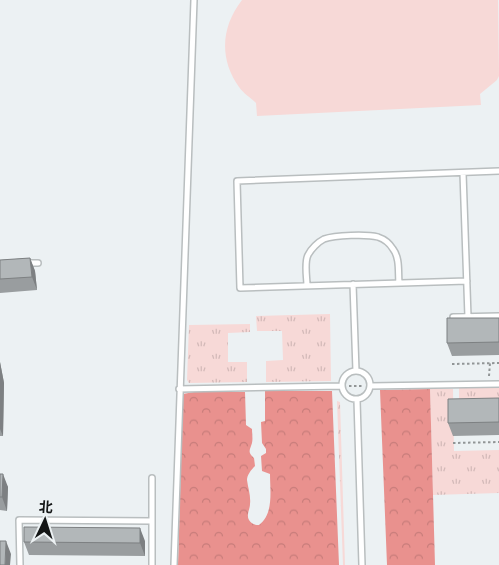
<svg xmlns="http://www.w3.org/2000/svg" width="499" height="565" font-family="'Work Sans','Noto Sans SC',sans-serif">
  <style>
    .grass { fill: url(#grass-tufts) }
    .forest { fill: url(#forest-crowns) }
    .park { fill: #f7d9d7 }
    .lines { fill: none; stroke-linecap: round; stroke-linejoin: round }
    .service-casing { stroke: #b9bebf; stroke-width: 8 }
    .path { stroke: #919596; stroke-width: 2; stroke-dasharray: 2.5 2.5; stroke-linecap: butt }
    .service { stroke: #fff; stroke-width: 5 }
    .wall { fill: #999d9f }
    .shaded-wall { fill: #7d8082 }
    .building { fill: #b2b7b9; stroke: #7d8082 }
  </style>
  <defs>
    <pattern id="grass-tufts" width="24" height="20" patternUnits="userSpaceOnUse" patternTransform="scale(1.25)"><rect width="24" height="20" fill="#f7d9d7"/><path d="M3 7l-1-3M5 7V3M7 7l1-3M15 17l-1-3M17 17v-4M19 17l1-3" fill="none" stroke="#d3b9b8"/></pattern>
    <pattern id="forest-crowns" width="20" height="18" patternUnits="userSpaceOnUse" patternTransform="scale(1.25)"><rect width="20" height="18" fill="#e9918e"/><path d="M2 6a3 3 0 1 1 6 0M12 15a3 3 0 1 1 6 0" fill="none" stroke="#c77c7a"/></pattern>
  </defs>
  <rect width="100%" height="100%" fill="#ecf1f3"/>
  <!-- grass -->
  <path class="grass" d="M330 314 331 381 266 382V361L283 360 282 331H257L256 316Z
    M250 324V332L228 333V362H247V382L189 383 187 380 189 325Z
    M459 388H499V411L459 412Z
    M430 389H453L454 451 499 450V493L433 495Z
    M337 401 340 402 345 565H343Z"/>
  <!-- forest -->
  <path class="forest" d="M430 389 435 565H387L380 390Z
    M265 391H332L339 565H178L183 394 194 392H245L246 425 252 429C252 433 253 439 252 443 250 450 247 452 254 458L255 466C251 470 247 475 247 480 248 488 251 496 250 504 250 509 246 515 249 520 251 524 256 525 259 525 274 514 270 490 270 474L262 471 261 456 266 453V449L262 443 261 422 265 421Z"/>
  <!-- park -->
  <path class="park" d="M242 0H498L499 76 497 80 480 94 481 105 257 116 256 103C251 98 243 93 239 87 219 59 221 27 242 0Z"/>
  <g class="lines">
    <!-- service casing -->
    <g class="service-casing">
      <path id="service" d="M463 173 468 317
        M25 263H38
        M467 281 240 288 237 181 499 171
        M353 284 356 371
        M307 286C307 277 304 263 308 255 311 249 318 242 324 239 335 235 367 234 378 237 384 239 390 244 393 249 400 258 398 272 399 283
        M453 317 499 316
        M342 385a14 14 0 1 1 28 0a14 14 0 1 1-28 0Z
        M370 386 499 384
        M179 389 342 386
        M357 400 362 565
        M20 565 19 520 152 521
        M152 565V478
        M174 565 194 0"/>
    </g>
    <!-- path -->
    <path class="path" d="M452 364 499 363
      M489 376 490 363
      M349 386H362
      M453 443 499 442"/>
    <!-- service -->
    <use href="#service" class="service"/>
  </g>
  <!-- wall -->
  <path class="wall" d="M30 258 35 271 37 290 0 293V260Z
    M499 318V355L452 356 447 343Z
    M0 362 4 383 3 436H0Z
    M499 398V435L453 436 448 423Z
    M0 474 8 487 7 511 0 510Z
    M145 541V556L29 555 24 542Z"/>
  <!-- shaded-wall -->
  <path class="shaded-wall" d="M30 258 35 271 37 290 32 277Z
    M0 362 4 383 3 436 0 429Z
    M3 474 8 487 7 511 2 497Z
    M140 528 145 541V556L140 543Z
    M6 541 11 554 10 565H5Z"/>
  <!-- building -->
  <path class="building" d="M30 258 32 277 0 279V260Z
    M447 318H499V342L447 343Z
    M499 398V422L448 423V399Z
    M0 474H3L2 497H0Z
    M24 527 140 528V543L24 542Z
    M0 541H6L5 565H0Z"/>
  <!-- north arrow -->
  <g transform="translate(45 520) rotate(4)" stroke="#ecf1f3" stroke-width="4" paint-order="stroke">
  <path d="M0-4L9 19L0 12L-9 19Z" fill="#131515"/>
  <text y="-8" font-size="14" font-weight="bold" text-anchor="middle" fill="#131515">北</text>
  </g>
</svg>
